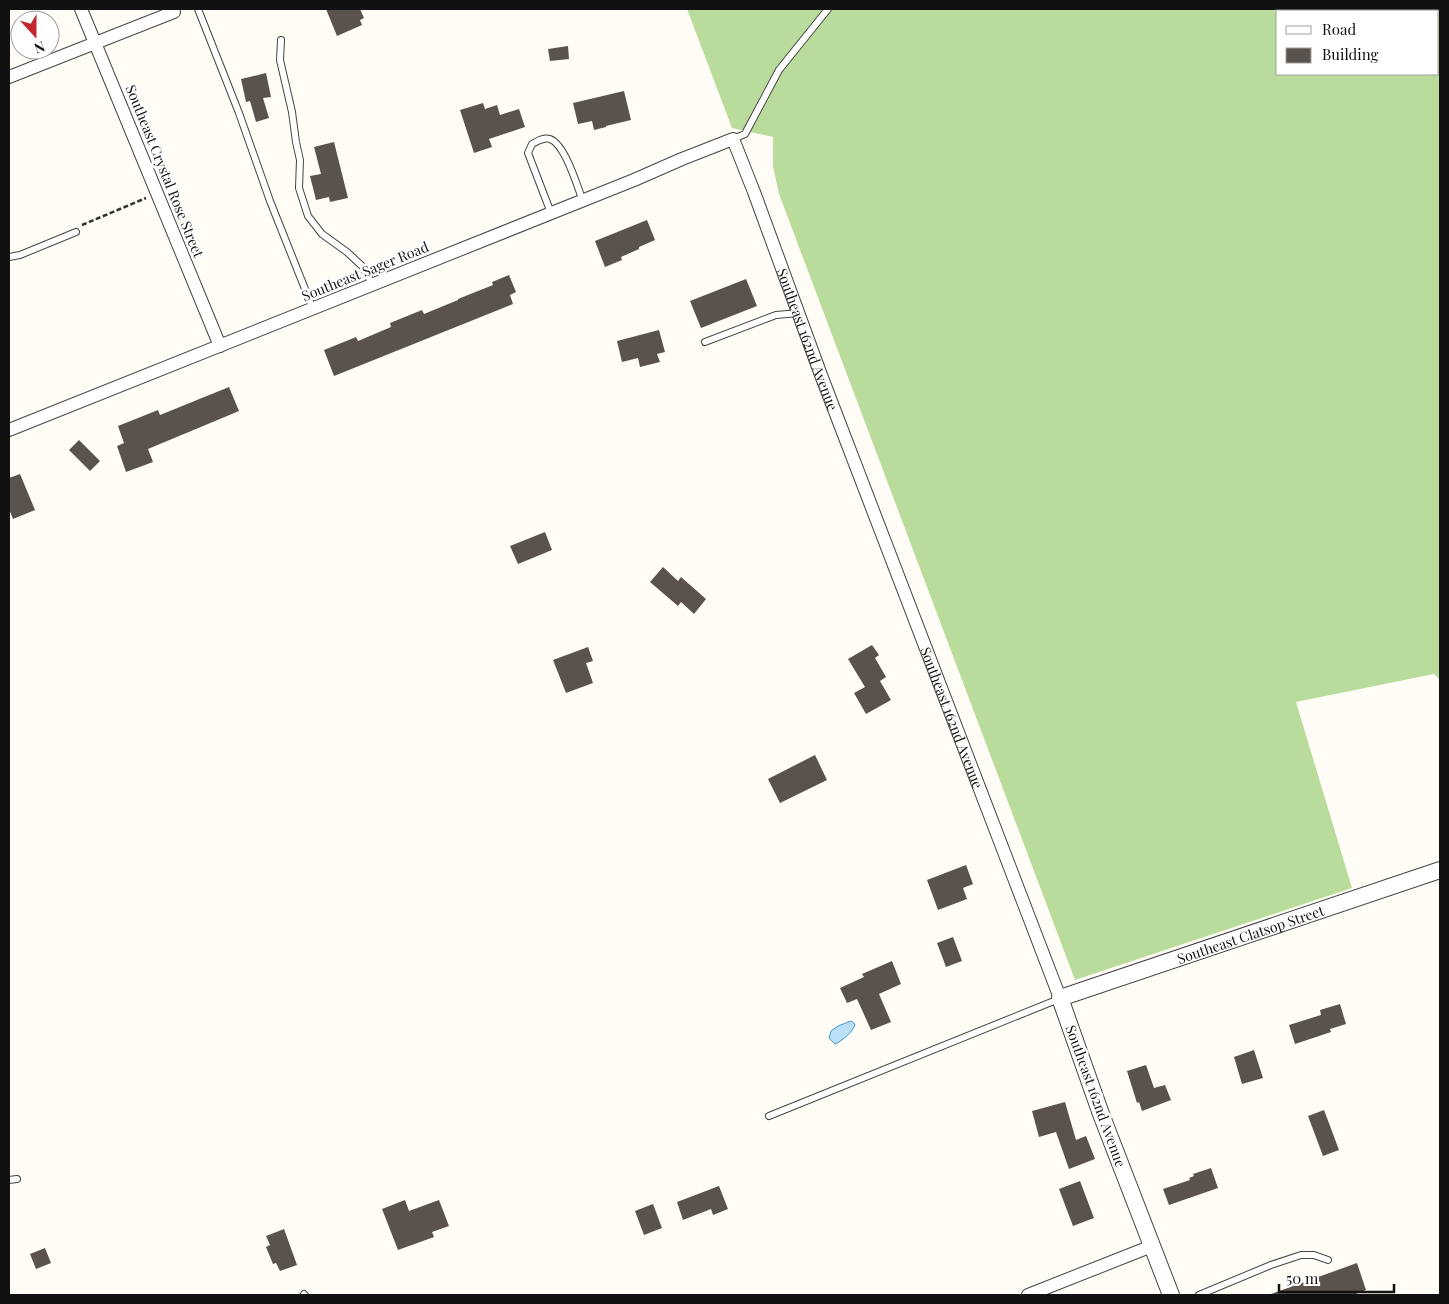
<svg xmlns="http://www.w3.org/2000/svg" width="1449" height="1304" font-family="'Playfair Display',serif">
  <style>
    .forest { fill: #b9dc9c; fill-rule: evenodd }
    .water { fill: #b9e0f7; stroke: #3f96cf }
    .building { fill: #5a524d }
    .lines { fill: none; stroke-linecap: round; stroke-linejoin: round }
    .service-casing { stroke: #444; stroke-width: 8 }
    .minor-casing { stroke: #444; stroke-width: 14 }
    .tertiary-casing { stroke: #444; stroke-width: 18 }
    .path { stroke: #333; stroke-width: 2.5; stroke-dasharray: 5 2.5; stroke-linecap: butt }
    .service { stroke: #fff; stroke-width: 6 }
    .minor { stroke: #fff; stroke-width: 12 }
    .tertiary { stroke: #fff; stroke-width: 16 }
    .labels { text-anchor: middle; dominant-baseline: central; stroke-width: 5; stroke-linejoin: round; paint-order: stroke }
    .street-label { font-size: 14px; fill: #111; stroke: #fff }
  </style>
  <rect width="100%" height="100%" fill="#fffdf5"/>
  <!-- forest -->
  <path class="forest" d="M687 9H1440V680L1434 674 1296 702 1352 888 1075 980 779 194 773 166V137L732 128ZM1278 11H1438V74H1278Z"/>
  <!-- water -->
  <path class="water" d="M851 1021 855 1024C854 1031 842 1041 835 1044L829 1038 831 1031 838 1026Z"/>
  <!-- building -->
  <path class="building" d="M326 9H360L364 18 360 20 362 25 337 36Z
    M568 46 569 59 550 61 548 49Z
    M266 73 271 97 263 98 269 118 256 122 250 101 246 102 241 79Z
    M624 91 631 120 606 126V127L594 130 592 121 578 124 573 103Z
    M483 103 485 109 497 105 500 115 519 109 525 127 489 139 492 147 474 153 460 110Z
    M334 142 348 198 330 202 329 197 316 200 310 176 321 174 314 147Z
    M647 220 655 240 639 247V249L621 257 622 260 605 267 595 241Z
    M509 275 516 292 510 295 513 304 334 376 324 350 356 337 358 341 391 327 390 323 422 310 424 314 458 300V299L493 285 492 282Z
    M746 279 757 306 701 328 690 301Z
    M659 330 665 352 657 354 660 362 640 367 638 358 622 362 617 341Z
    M229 387 239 411 148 449 153 462 126 472 117 446 124 443 118 426 158 410 160 415Z
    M79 440 100 461 90 471 69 450Z
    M20 474 35 510 13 519 9 509V478Z
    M545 532 552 550 518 564 510 546Z
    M663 567 678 581 681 577 706 599 694 614 681 602 678 606 650 582Z
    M872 645 879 655 875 658 886 677 880 681 891 700 866 714 854 693 865 687 848 659Z
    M588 647 593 661 586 663 593 683 566 693 553 660Z
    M815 755 827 780 780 803 768 779Z
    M966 865 973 884 963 888 967 899 938 910 927 880Z
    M953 937 962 961 946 967 937 943Z
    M892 961 901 984 879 994 891 1022 871 1030 857 999 847 1003 840 988 864 977 862 974Z
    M1340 1004 1346 1024 1330 1029 1331 1032 1295 1044 1289 1025 1321 1015 1320 1010Z
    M1254 1050 1263 1078 1242 1084 1234 1057Z
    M1146 1065 1154 1088 1165 1085 1171 1100 1142 1111 1139 1102 1137 1103 1127 1071Z
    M1065 1102 1076 1140 1086 1136 1095 1159 1069 1169 1056 1132 1039 1137 1032 1111Z
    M1324 1110 1339 1150 1323 1156 1308 1116Z
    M1211 1168 1218 1188 1169 1205 1163 1189 1190 1180 1189 1178 1194 1176 1193 1174Z
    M1080 1181 1094 1218 1073 1226 1059 1189Z
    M719 1186 728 1209 713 1215 711 1209 683 1220 677 1202Z
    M405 1200 409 1211 439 1200 449 1226 432 1232 434 1237 398 1250 382 1209Z
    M653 1204 662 1228 644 1235 635 1211Z
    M284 1229 297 1265 280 1271 276 1263 273 1264 266 1247 270 1245 266 1236Z
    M45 1248 51 1263 36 1269 30 1254Z
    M1357 1263 1366 1290 1353 1295H1272L1271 1294Z"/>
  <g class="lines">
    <!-- service casing -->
    <g class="service-casing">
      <path id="service" d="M198 9 239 113 270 201 313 309
        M281 40 280 60 292 112 296 142 300 160 299 188 308 216 322 234 347 252 362 266 373 285
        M733 139 745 134 779 70 828 9
        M551 213 528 153 532 144C538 141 544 137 550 139 565 144 577 186 583 201
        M9 257 20 255 76 232
        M705 342 776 315 799 313
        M769 1116 1059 999
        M9 1180 17 1179
        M304 1294 305 1295
        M1199 1295 1271 1265 1301 1255H1314L1328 1260"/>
    </g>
    <!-- minor casing -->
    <g class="minor-casing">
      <g id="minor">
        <path d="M81 9 220 346"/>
        <path d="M9 77 174 12"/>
        <path id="s1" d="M9 430 634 180 682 159 733 139 754 192 821 375 1060 998"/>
        <path d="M1028 1295 1152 1246"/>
      </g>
    </g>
    <!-- tertiary casing -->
    <g class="tertiary-casing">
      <g id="tertiary">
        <path id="s2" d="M1171 1295 1101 1114 1060 998 1440 870"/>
      </g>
    </g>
    <!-- path -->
    <path class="path" d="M82 225 146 198"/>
    <!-- service -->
    <use href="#service" class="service"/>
    <!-- minor -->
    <use href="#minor" class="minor"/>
    <!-- tertiary -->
    <use href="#tertiary" class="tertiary"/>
  </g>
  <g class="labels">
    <!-- street labels -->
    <g class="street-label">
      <text transform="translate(165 171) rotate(68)">Southeast Crystal Rose Street</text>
      <text transform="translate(365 271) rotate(-22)">Southeast Sager Road</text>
      <text stroke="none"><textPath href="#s1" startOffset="994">Southeast 162nd Avenue</textPath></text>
      <text stroke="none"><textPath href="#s1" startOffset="1399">Southeast 162nd Avenue</textPath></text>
      <text stroke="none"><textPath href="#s2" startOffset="518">Southeast Clatsop Street</textPath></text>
      <text transform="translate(1096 1096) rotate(70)">Southeast 162nd Avenue</text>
    </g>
  </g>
  <!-- border -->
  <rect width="1449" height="1304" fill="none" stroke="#111111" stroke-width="20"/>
  <!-- legend -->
  <rect x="1276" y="10" width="162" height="65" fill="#ffffff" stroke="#a0a0a0"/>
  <rect x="1286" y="26" width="25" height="8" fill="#ffffff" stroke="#a0a0a0"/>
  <text x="1322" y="35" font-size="15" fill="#111111">Road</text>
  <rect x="1286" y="48" width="25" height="15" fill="#5a524d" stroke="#a0a0a0"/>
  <text x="1322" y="60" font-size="15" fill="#111111">Building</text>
  <!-- north arrow -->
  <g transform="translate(35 35) rotate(159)"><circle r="24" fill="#ffffff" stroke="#a0a0a0"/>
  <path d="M0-4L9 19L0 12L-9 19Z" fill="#c4262e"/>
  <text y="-8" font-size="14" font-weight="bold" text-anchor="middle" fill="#111111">N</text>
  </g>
  <!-- scale -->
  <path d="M1279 1284v8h115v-8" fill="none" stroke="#111111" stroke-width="2.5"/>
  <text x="1286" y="1284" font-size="15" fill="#111111" stroke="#ffffff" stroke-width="4" paint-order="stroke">50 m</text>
</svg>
